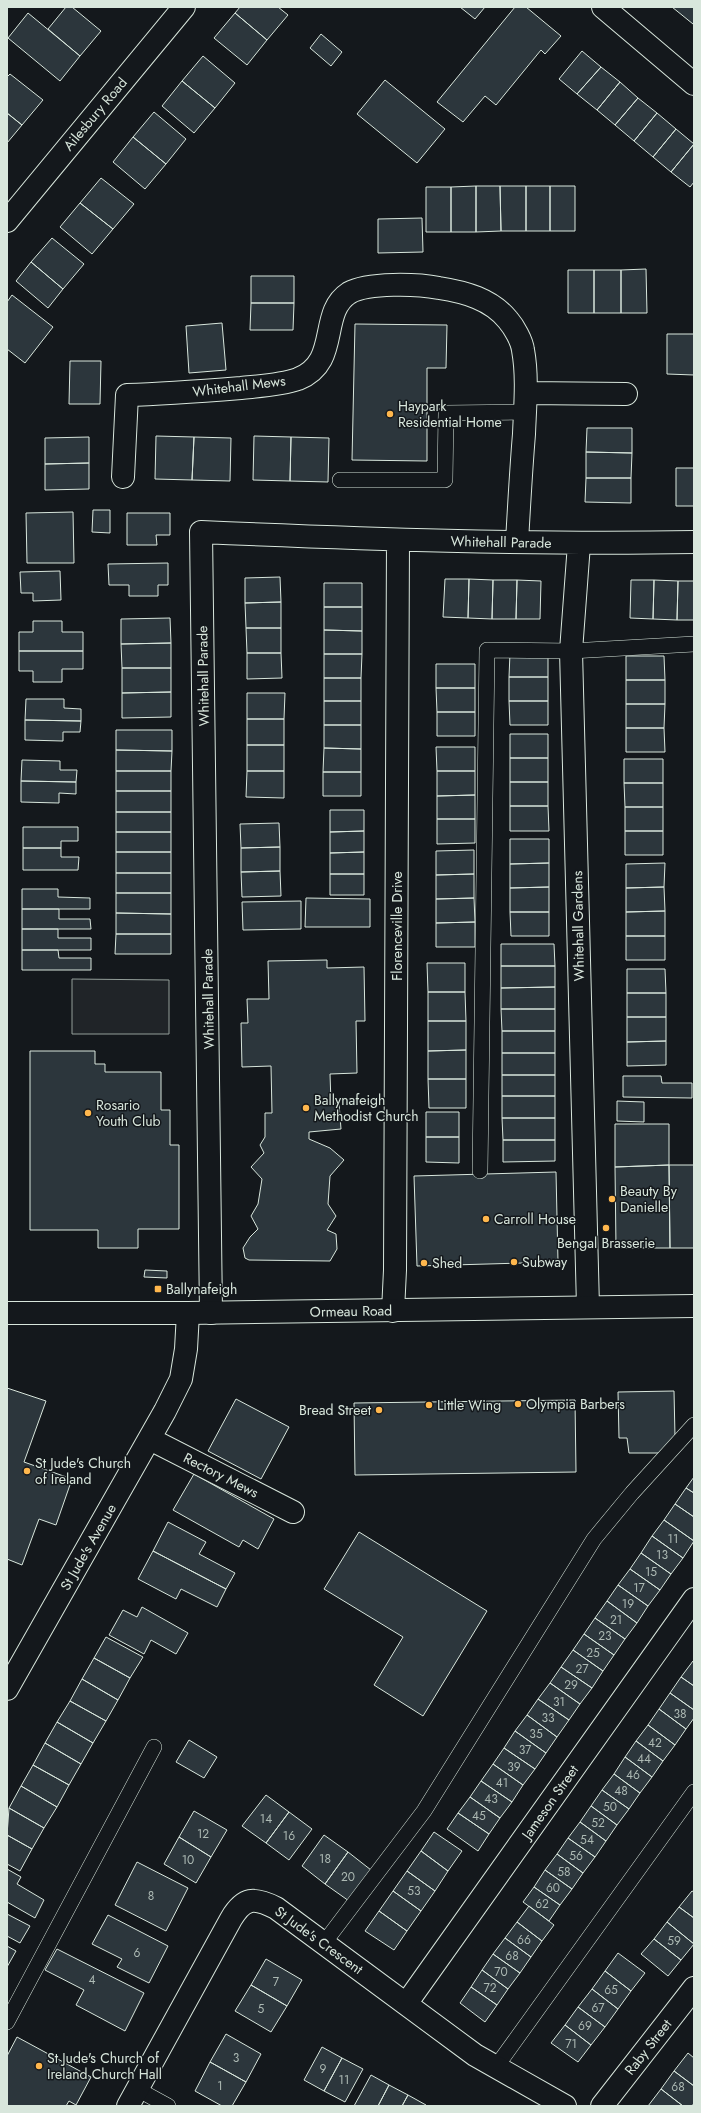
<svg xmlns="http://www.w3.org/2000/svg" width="701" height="2113" font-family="Jost,sans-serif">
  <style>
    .green { fill: #202428; stroke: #939e99 }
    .building { fill: #2c363c; stroke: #d8e6dc }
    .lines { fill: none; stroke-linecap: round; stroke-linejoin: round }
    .lane-casing { stroke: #d8e6dc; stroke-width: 16 }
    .street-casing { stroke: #d8e6dc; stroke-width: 24 }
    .primary-casing { stroke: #d8e6dc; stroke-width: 24 }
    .lane { stroke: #14181c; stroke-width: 15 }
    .street { stroke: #14181c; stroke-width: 22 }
    .primary { stroke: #14181c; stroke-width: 22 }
    .poi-dot { fill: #ffb74d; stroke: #14181c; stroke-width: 1.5 }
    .labels { text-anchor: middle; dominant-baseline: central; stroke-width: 3; stroke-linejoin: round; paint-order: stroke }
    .number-label { font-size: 12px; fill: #adbab4 }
    .street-label { font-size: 14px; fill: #d8e6dc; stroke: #14181c }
    .poi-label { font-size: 14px; fill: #d8e6dc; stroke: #14181c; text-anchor: start }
  </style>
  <rect width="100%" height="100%" fill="#14181c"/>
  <!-- green -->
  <path class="green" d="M72 979 169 980V1034H72Z"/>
  <!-- building -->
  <path class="building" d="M66 7H72L101 31 80 56 48 29Z
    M240 7H278L288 15 267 40 235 13Z
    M460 7H485L475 19Z
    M515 7H526L561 36 545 54 541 50 496 105 485 96 463 122 437 102Z
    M672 7H694V23L693 24Z
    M28 13 80 56 60 81 8 38Z
    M235 13 267 40 247 65 214 38Z
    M321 34 342 52 331 66 310 48Z
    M582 51 601 67 577 94 559 79Z
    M203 56 235 83 215 108 182 81Z
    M601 67 620 82 597 110 577 94Z
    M10 74 43 100 22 125 7 113V77Z
    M385 80 445 129 417 163 357 114Z
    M182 81 215 108 194 133 162 106Z
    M620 82 638 98 615 125 597 110Z
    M638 98 657 113 634 141 615 125Z
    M154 112 186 139 166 164 133 137Z
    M7 113 22 125 7 143Z
    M657 113 676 129 653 157 634 141Z
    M676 129 694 144 671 172 653 157Z
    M133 137 166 164 145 189 113 162Z
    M694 144V182L690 187 671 172Z
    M101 178 134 204 113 229 80 203Z
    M476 186V232H451V187Z
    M476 186H500L501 231 476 232Z
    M500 186H526V231H501Z
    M526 186H550V231H526Z
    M550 186H575V231H550Z
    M426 187H451V232H426Z
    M80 203 113 229 92 254 60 227Z
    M422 218 423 252 378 253V219Z
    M52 238 84 264 63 289 31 262Z
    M31 262 63 289 48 308 16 281Z
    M646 269 647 313H621V270Z
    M568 270H594V313H568Z
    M594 270H621V313H594Z
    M251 276H294V303H251Z
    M12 295 53 327 25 363 7 349V302Z
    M251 303H294L293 330H250Z
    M222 323 226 370 189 373 186 326Z
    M355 324 447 325 446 368H427V461L352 460Z
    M667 334H694V375L667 374Z
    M70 361H101L100 404H69Z
    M587 428H632V453L586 452Z
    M156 436 194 437 192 480 155 479Z
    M254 436 291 437 290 481 253 480Z
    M89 437V463L45 464V438Z
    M194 437 231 438 230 481 192 480Z
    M291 437 329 438 328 482 290 481Z
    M586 452 632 453 631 478H586Z
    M89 463V489L45 490V464Z
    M676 468H694V506H676Z
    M586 478H631V503L585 502Z
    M93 510H110V533L92 532Z
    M73 512 74 563H27L26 513Z
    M127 513H170V535H156L157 545H127Z
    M168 563V585H158V596H129V585H109L108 564Z
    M60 571 61 600 33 601V593H21L20 572Z
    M280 577 281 602 245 603V578Z
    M445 579H469L468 618 443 617Z
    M469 579 493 580 492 619 468 618Z
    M493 580H517L516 619H492Z
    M517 580 541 581 540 619H516Z
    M631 580H654L653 619 630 618Z
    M654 580 678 581 677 620 653 619Z
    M678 581H694V620H677Z
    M324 583H362V607H324Z
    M281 602V628H246L245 603Z
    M324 607H362V631L324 630Z
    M170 618 171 643 121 644V619Z
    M33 621H62V632H83V651H19V632H33Z
    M246 628H281V653H247Z
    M324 630 362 631V654H324Z
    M171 643V668H122L121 644Z
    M19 651H83V669H62V682H33V671H19Z
    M247 653H281L282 678 247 679Z
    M510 653H548V677H509Z
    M324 654H362L361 678H324Z
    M626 656H664L665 680H626Z
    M436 664H475V688H436Z
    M122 668H171V692L122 693Z
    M509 677H548V701H509Z
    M324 678H361V701H324Z
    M626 680H665V704H626Z
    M436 688H475V712H437Z
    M171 692V717L122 718V693Z
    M247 693H285L284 719H247Z
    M26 699H64V708L81 709V721L25 720Z
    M324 701H361V725H324Z
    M509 701H548V725H510Z
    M626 704H665L664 728H626Z
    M437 712H475V736H437Z
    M247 719H284V745H247Z
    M25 720 81 721 80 732H63V741L25 740Z
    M324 725H361V749L324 748Z
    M626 728H664L665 752H626Z
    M116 730H172V751L116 750Z
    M510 734H548V758H510Z
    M247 745H284V771H247Z
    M436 747H475V771H437Z
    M324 748 361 749V772H323Z
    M116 750 172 751 171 771H116Z
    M510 758H548V782H510Z
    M624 759H663V783H624Z
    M22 760 60 761V770H77L76 782 21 781Z
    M116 771H171V791H116Z
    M247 771H284V798L246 797Z
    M437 771H475V795L437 796Z
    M323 772H361V796H323Z
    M21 781 76 782V794L59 793V803L21 802Z
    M510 782H548V806H510Z
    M624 783H663V807H625Z
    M116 791H171V812H116Z
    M475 795V819H437V796Z
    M510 806H548L549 831H510Z
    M625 807H663V831H625Z
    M330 810H364V831L330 832Z
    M116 812H171V832H116Z
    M437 819H475V843L437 844Z
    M279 823 280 847 241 848 240 824Z
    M23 827H78V841H61V848H23Z
    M364 831V852L330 853V832Z
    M625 831H663V855H625Z
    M116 832H171V852H116Z
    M510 839H549V863L510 864Z
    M280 847V871L241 872V848Z
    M23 848H61V857H79L78 870H23Z
    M474 850V874L436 875V851Z
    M116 852H171V873H116Z
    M364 852V874H330V853Z
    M549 863V887L510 888V864Z
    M665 863 664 887 626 888V864Z
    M280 871 281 896 242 897 241 872Z
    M116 873H171V893H116Z
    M330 874H364V895H330Z
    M474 874V898L436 899V875Z
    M549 887V912H510V888Z
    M664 887 665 911 626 912V888Z
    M22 889H58V897L90 898V909H22Z
    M116 893H171V914L116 913Z
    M306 898 370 899V927H305Z
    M474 898 475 922 436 923V899Z
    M301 901V929L243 930 242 902Z
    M22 909H59V919H90L91 929H22Z
    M665 911V936H626V912Z
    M510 912H549V936H511Z
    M116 913 171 914V934H116Z
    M475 922V947H436V923Z
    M22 929H58V938H91V950H22Z
    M116 934H171V954H115Z
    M626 936H665V960H626Z
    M501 944H554L555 966H501Z
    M22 950H58L59 958H91V970H22Z
    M327 960V968L364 967 365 1021H356L357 1073 330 1074 331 1103H339L341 1129 309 1132V1139L330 1148 344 1160 330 1176 328 1204 336 1216 327 1230 336 1234 337 1249 330 1261 249 1260 245 1258 243 1248 250 1237 258 1229 251 1216 258 1204 262 1179 251 1167 264 1153 260 1145 265 1137V1113H272L271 1066 242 1067 241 1023H248L247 999H269L268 961Z
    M427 963H465V992H428Z
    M501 966H555V987L501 988Z
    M627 969H665L666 993H627Z
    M555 987V1009H501V988Z
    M428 992H465L466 1021H428Z
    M627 993H666V1017H627Z
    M501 1009H555V1031H502Z
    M627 1017H666V1041L627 1042Z
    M428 1021H466V1050L428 1051Z
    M502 1031H555V1053H502Z
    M666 1041V1065L627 1066V1042Z
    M466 1050V1079H428V1051Z
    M30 1051H95V1064H105V1072H161V1110H170V1145H179V1229H138V1248H98V1230H30Z
    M502 1053H555V1075H502Z
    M502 1075H555V1096H502Z
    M623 1076H661L662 1083H692V1098L623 1097Z
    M428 1079H466V1108H429Z
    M502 1096H555V1118H502Z
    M617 1101 644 1102V1122L617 1121Z
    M426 1112H459V1137H426Z
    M502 1118H555V1140H503Z
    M615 1124H669V1165L615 1167Z
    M426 1137H459V1163L426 1162Z
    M503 1140H555V1161L503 1162Z
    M669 1165H694V1248H670Z
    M669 1165 670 1248H616L615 1167Z
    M556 1172 558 1262 417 1266 414 1176Z
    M145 1270 167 1271V1278L144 1277Z
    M7 1388 46 1401 24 1462 72 1479 56 1525 39 1519 22 1565 7 1559Z
    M674 1391 675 1437 658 1453H629L627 1438H619L618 1392Z
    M236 1399 289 1427 261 1479 208 1451Z
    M575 1400 576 1472 355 1475 354 1403Z
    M194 1474 274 1519 258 1549 243 1540 239 1547 173 1510Z
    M694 1477V1493L686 1488Z
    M686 1488 694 1493V1517L675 1504Z
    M675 1504 694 1517V1541L664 1520Z
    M664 1520 694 1541 683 1558 652 1536Z
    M168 1522 206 1542 199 1554 235 1573 226 1589 153 1551Z
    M359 1532 487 1611 423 1716 374 1685 403 1637 324 1589Z
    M652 1536 683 1558 671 1574 641 1553Z
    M153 1551 226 1589 217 1607 181 1589 176 1599 138 1579Z
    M641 1553 671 1574 660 1590 630 1569Z
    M630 1569 660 1590 648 1606 618 1585Z
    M618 1585 648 1606 637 1623 607 1601Z
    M607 1601 637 1623 625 1639 595 1618Z
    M142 1607 188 1633 176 1654 151 1640 144 1654 109 1635 123 1610 137 1617Z
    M595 1618 625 1639 614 1655 584 1634Z
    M584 1634 614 1655 603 1671 573 1650Z
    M106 1637 143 1657 130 1678 94 1658Z
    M573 1650 603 1671 592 1688 561 1667Z
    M94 1658 130 1678 118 1700 82 1679Z
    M693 1661H694V1686L681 1677Z
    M561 1667 592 1688 580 1704 550 1683Z
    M681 1677 694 1686V1710L670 1693Z
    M82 1679 118 1700 106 1721 70 1701Z
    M550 1683 580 1704 569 1720 538 1699Z
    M670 1693 694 1710V1718L686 1729 659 1709Z
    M538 1699 569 1720 557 1737 527 1715Z
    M70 1701 106 1721 93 1743 57 1722Z
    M659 1709 686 1729 675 1745 648 1725Z
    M527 1715 557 1737 546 1753 515 1731Z
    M57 1722 93 1743 81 1764 45 1743Z
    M648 1725 675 1745 663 1761 636 1741Z
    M515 1731 546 1753 535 1769 504 1748Z
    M189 1740 217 1757 204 1778 176 1762Z
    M636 1741 663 1761 652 1777 625 1757Z
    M45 1743 81 1764 69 1785 33 1765Z
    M504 1748 535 1769 523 1785 493 1764Z
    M625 1757 652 1777 640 1793 614 1774Z
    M493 1764 523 1785 512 1802 481 1781Z
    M33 1765 69 1785 57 1807 21 1786Z
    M614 1774 640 1793 629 1809 602 1790Z
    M481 1781 512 1802 500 1818 470 1797Z
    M21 1786 57 1807 44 1828 9 1808Z
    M602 1790 629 1809 617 1825 591 1806Z
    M266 1795 289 1812 266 1843 242 1826Z
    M470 1797 500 1818 489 1834 458 1813Z
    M591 1806 617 1825 606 1841 580 1822Z
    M9 1808 44 1828 32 1849 7 1835Z
    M194 1811 227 1830 211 1857 179 1837Z
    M289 1812 312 1829 289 1860 266 1843Z
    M458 1813 489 1834 478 1851 447 1829Z
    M580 1822 606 1841 595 1857 568 1838Z
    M434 1832 462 1851 448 1871 421 1851Z
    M7 1835 32 1849 20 1871 7 1864Z
    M324 1835 348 1852 325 1884 302 1866Z
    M179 1837 211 1857 196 1883 164 1864Z
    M568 1838 595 1857 583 1873 557 1854Z
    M421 1851 448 1871 435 1891 407 1871Z
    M348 1852 371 1870 349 1901 325 1884Z
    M557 1854 583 1873 572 1889 545 1870Z
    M137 1862 188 1888 166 1931 115 1905Z
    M7 1869 21 1877 17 1884 44 1900 35 1918 7 1902Z
    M545 1870 572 1889 560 1905 534 1887Z
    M407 1871 435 1891 421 1911 393 1891Z
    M534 1887 560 1905 549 1921 523 1902Z
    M393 1891 421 1911 407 1931 379 1911Z
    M692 1891 694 1892V1918L679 1907Z
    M529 1906 554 1925 542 1941 517 1922Z
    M679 1907 694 1918V1944L667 1922Z
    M379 1911 407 1931 394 1950 365 1931Z
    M7 1914 30 1926 20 1943 7 1936Z
    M108 1915 168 1946 149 1983 117 1967 122 1959 92 1944Z
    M517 1922 542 1941 531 1957 505 1938Z
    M667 1922 694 1944 681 1960 654 1939Z
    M505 1938 531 1957 520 1973 493 1954Z
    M654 1939 681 1960 668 1976 641 1954Z
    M7 1946 16 1951 7 1967Z
    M57 1949 144 1993 125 2031 76 2005 84 1990 45 1970Z
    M618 1953 645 1973 631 1991 605 1971Z
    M493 1954 520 1973 508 1989 482 1970Z
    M266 1959 302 1980 287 2006 251 1985Z
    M482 1970 508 1989 497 2005 471 1987Z
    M605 1971 631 1991 618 2009 592 1989Z
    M251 1985 287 2006 271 2032 235 2011Z
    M471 1987 497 2005 485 2022 460 2003Z
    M592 1989 618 2009 605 2027 578 2007Z
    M578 2007 605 2027 591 2045 565 2025Z
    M565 2025 591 2045 578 2062 551 2043Z
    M226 2034 261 2054 246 2082 210 2062Z
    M17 2037 91 2077 76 2105 69 2101 66 2106H7V2056Z
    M322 2047 342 2058 324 2091 304 2080Z
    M688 2053 694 2058V2086L674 2071Z
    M342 2058 363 2069 345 2102 324 2091Z
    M210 2062 246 2082 232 2106H222L195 2091Z
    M674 2071 694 2086V2103L692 2106H683L661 2089Z
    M371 2075 389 2085 378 2106H354Z
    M389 2085 408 2095 402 2106H378Z
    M661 2089 683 2106H648Z
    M408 2095 426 2105 425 2106H402Z"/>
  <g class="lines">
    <!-- lane casing -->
    <g class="lane-casing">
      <path id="lane" d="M340 480H445L446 413 525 412
        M480 1171 487 650 571 651 694 644
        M324 1943 424 1811 594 1539 632 1493 694 1425
        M7 2022 154 1747
        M496 2067 694 1792
        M137 2089 168 2106"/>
    </g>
    <!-- street casing -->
    <g class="street-casing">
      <path id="street" d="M603 7 694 84
        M7 221 184 7
        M526 393 626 394
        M123 477 127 395C165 394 203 391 241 388 260 386 281 385 298 379 341 362 318 313 349 293 368 282 418 284 439 288 465 292 491 299 508 320 514 327 522 341 523 350 528 377 525 407 524 434 521 470 519 506 517 542
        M579 544 571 651 588 1307
        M393 1311 395 1270 398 540
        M211 1313 201 532C365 539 529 545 694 542
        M150 1439 293 1512
        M7 1689 165 1411 181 1379 186 1349 188 1313
        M406 2004 694 1599
        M128 2106 231 1919C244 1897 254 1897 276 1908L475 2055 565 2106
        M602 2106 694 1988"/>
    </g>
    <!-- primary casing -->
    <g class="primary-casing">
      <path id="primary" d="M7 1313H188L694 1306"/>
    </g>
    <!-- lane -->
    <use href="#lane" class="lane"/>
    <!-- street -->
    <use href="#street" class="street"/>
    <!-- primary -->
    <use href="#primary" class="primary"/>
  </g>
  <!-- markers -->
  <g class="poi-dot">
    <circle cx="390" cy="414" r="4"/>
    <circle cx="306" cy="1108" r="4"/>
    <circle cx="88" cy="1113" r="4"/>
    <circle cx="612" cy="1199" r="4"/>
    <circle cx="486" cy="1219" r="4"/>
    <circle cx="606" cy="1228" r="4"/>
    <circle cx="514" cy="1262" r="4"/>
    <circle cx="424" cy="1263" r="4"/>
    <rect x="154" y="1285" width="8" height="8" rx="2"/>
    <circle cx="518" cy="1404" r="4"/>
    <circle cx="429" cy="1405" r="4"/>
    <circle cx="379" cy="1410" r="4"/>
    <circle cx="27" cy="1471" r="4"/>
    <circle cx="39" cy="2066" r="4"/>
  </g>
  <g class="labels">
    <!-- number labels -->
    <g class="number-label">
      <text x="673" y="1539">11</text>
      <text x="662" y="1555">13</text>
      <text x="651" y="1572">15</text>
      <text x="639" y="1588">17</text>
      <text x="628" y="1604">19</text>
      <text x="616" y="1620">21</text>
      <text x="605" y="1636">23</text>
      <text x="593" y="1653">25</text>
      <text x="582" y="1669">27</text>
      <text x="571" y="1685">29</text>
      <text x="559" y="1702">31</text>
      <text x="680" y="1714">38</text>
      <text x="548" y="1718">33</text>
      <text x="536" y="1734">35</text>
      <text x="655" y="1743">42</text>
      <text x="525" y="1750">37</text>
      <text x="644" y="1759">44</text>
      <text x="514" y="1767">39</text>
      <text x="633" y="1775">46</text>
      <text x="502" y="1783">41</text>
      <text x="621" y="1791">48</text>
      <text x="491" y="1799">43</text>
      <text x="610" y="1807">50</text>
      <text x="479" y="1816">45</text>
      <text x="266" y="1819">14</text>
      <text x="598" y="1823">52</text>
      <text x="203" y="1834">12</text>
      <text x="289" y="1836">16</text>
      <text x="587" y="1840">54</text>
      <text x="576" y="1856">56</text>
      <text x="325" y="1859">18</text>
      <text x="188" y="1860">10</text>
      <text x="564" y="1872">58</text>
      <text x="348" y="1877">20</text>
      <text x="553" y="1888">60</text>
      <text x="414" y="1891">53</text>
      <text x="151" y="1896">8</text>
      <text x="542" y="1904">62</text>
      <text x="524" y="1940">66</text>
      <text x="674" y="1941">59</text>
      <text x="137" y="1953">6</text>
      <text x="512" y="1956">68</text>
      <text x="501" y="1972">70</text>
      <text x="92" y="1980">4</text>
      <text x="276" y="1982">7</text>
      <text x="490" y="1988">72</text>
      <text x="611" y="1990">65</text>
      <text x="598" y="2008">67</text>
      <text x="261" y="2009">5</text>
      <text x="585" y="2026">69</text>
      <text x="571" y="2044">71</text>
      <text x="236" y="2058">3</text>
      <text x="323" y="2069">9</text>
      <text x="344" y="2080">11</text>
      <text x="220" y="2086">1</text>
      <text x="678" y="2087">68</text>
    </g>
    <!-- street labels -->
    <g class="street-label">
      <text transform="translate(95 114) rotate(-50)">Ailesbury Road</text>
      <text transform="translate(239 386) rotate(-7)">Whitehall Mews</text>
      <text transform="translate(501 542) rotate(1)">Whitehall Parade</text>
      <text transform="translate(203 676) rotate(-91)">Whitehall Parade</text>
      <text transform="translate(397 926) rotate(-90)">Florenceville Drive</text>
      <text transform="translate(578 926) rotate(-91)">Whitehall Gardens</text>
      <text transform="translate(208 999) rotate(-91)">Whitehall Parade</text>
      <text transform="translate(351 1311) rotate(-1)">Ormeau Road</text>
      <text transform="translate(221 1475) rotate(27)">Rectory Mews</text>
      <text transform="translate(88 1547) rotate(-60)">St Jude's Avenue</text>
      <text transform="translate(550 1802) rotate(-55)">Jameson Street</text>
      <text transform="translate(319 1940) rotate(36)">St Jude's Crescent</text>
      <text transform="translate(648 2047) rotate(-52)">Raby Street</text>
    </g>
    <!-- poi labels -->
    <g class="poi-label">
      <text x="398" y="406">Haypark<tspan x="398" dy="16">Residential Home</tspan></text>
      <text x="314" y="1100">Ballynafeigh<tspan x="314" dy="16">Methodist Church</tspan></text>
      <text x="96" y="1105">Rosario<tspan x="96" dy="16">Youth Club</tspan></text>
      <text x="620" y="1191">Beauty By<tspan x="620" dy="16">Danielle</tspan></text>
      <text x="494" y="1219">Carroll House</text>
      <text x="606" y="1243" text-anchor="middle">Bengal Brasserie</text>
      <text x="522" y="1262">Subway</text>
      <text x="432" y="1263">Shed</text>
      <text x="166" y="1289">Ballynafeigh</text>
      <text x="526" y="1404">Olympia Barbers</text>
      <text x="437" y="1405">Little Wing</text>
      <text x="371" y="1410" text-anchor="end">Bread Street</text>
      <text x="35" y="1463">St Jude's Church<tspan x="35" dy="16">of Ireland</tspan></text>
      <text x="47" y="2058">St Jude's Church of<tspan x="47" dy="16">Ireland Church Hall</tspan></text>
    </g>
  </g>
  <!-- border -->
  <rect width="701" height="2113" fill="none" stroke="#d8e6dc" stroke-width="16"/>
</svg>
